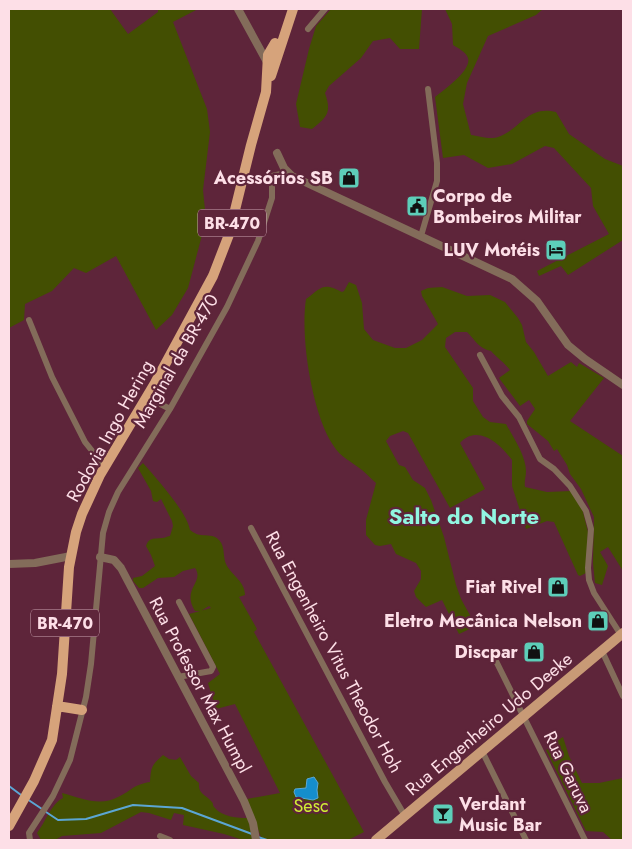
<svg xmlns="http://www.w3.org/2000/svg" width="632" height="849" font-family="Jost,sans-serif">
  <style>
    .green { fill: #434f02 }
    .water { fill: #158ecc; stroke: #5ba6d4 }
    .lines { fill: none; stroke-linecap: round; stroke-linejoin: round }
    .stream { stroke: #5ba6d4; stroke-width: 2 }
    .minor { stroke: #836c5a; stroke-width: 6 }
    .tertiary { stroke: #836c5a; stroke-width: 8 }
    .primary { stroke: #c89a76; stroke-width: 10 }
    .trunk { stroke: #d6a37b; stroke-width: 10 }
    .labels { text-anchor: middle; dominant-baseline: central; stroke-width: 4.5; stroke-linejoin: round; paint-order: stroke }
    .shield { fill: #5e253a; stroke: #cda7b3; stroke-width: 1 }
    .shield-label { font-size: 16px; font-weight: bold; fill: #fddfe7 }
    .poi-label { font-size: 18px; font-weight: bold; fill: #fddfe7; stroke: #5e253a; text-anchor: end }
    .street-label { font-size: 18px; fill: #fddfe7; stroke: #5e253a }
    .park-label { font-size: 18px; fill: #d0ee35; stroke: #5e253a }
    .district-label { font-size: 22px; font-weight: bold; fill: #91f6e1; stroke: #5e253a }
  </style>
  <rect width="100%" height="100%" fill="#5e253a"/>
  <!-- green -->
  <path class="green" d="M9 9H110L128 34 158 12V9H198L173 22 207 109 210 132 203 190 206 220 188 288 172 315 156 330 116 256 86 273 74 268 52 291 25 304 24 320 9 328Z
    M331 9H422L419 49H400L390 38 373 41 361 58 329 86 325 93C332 113 327 117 312 129L300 127 296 104 309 49 316 26Z
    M445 9H543L536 15 488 36 467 83 463 104 471 135C478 136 491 140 498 137 521 129 527 105 556 112L569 134 605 159 623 166V240L568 275 561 266 539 276 537 271 609 234 593 206 591 188 554 148 545 146 512 164 488 168 464 155 443 158 435 97C444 90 472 70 468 58 466 52 458 48 453 45L452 24Z
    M349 282 356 285 362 303 364 329 373 340 395 348H406L422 340 438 324 422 296 421 291 428 288 442 287 467 296 490 295 505 302 518 318 522 325 526 342 534 352 548 376 571 362 577 367 579 363 604 378 570 421 623 456V571L608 547 600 552 608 566 602 585 595 583 593 563 594 517 581 489 570 474 567 465 557 449 554 451 548 441 527 424V421L535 409 529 400 520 406 499 378 510 370C504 362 497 358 491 351 478 348 476 341 467 332H455L446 338 445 347 473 388V401L483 417 490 422 506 424C513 437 526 456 526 471 526 477 524 481 525 487L547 492 571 491 582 508 588 532 586 573 580 576 578 575 554 522 547 521 526 529 512 486V460C501 445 478 423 460 443L485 489 450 508 408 433 403 431 390 436 386 441 399 465 405 467 413 480 425 488 431 500 444 537 456 585 461 599 476 626 459 634 442 600 426 607 416 597 414 591 421 579V571L416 563 396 554 391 544 380 546 375 545 366 535V520L376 483C371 479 367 474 362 470 351 461 341 458 333 445 312 413 300 337 306 299 322 287 323 282 342 292L344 291Z
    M143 463C156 478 187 512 190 530 193 532 197 535 201 535 207 536 213 534 219 540 226 547 222 558 227 566 233 576 245 582 245 595L239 597 257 629 254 632 364 832 348 840H262L247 799 280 793 235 704 216 709 208 683 220 674 189 614 211 608 209 606 201 611H195C181 589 205 582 195 568L183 571 174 577 158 578 143 588H139L133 581V578L142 576 155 566 151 555 146 546C149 537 154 539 162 538 165 538 168 536 170 536L173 526 172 521 161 499 157 502 153 501 151 491 138 468Z
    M563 737 569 756 582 783H599L623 778V840H612L603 832 586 831 546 750C553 747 556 741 563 737Z
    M163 755 169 759 176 760 180 757 191 776 199 783C198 794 205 794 211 801 215 805 211 804 215 808 222 817 238 818 248 818L253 840H243L224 834 183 825 184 815 174 813 171 820 149 813 141 812 101 833 62 836 55 840H41L37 833C45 823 51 804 63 798L62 793C81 798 100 807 118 797 133 790 132 785 150 782 151 766 152 765 163 755Z"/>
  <!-- water -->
  <path class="water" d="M314 777 318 783 317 790 318 798 313 800 296 797 294 792 295 789 306 788 307 779Z"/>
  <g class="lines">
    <!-- stream -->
    <path class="stream" d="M9 786 21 795
      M27 799 42 809
      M46 812 58 820 86 819 133 805 182 808 252 834
      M258 837 267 840"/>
    <!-- minor -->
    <path class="minor" d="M308 29 325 9
      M421 236 437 181V163L428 89
      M29 320 52 377 85 442 105 467
      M480 355 502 396 519 417 540 459 554 469 570 486 586 511 591 529 588 568 589 580 594 593 621 635
      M147 397 170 409
      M251 528 385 782 405 816
      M602 651 623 696
      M494 657 585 840
      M178 677 211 671 213 667 179 602
      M482 751 526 840
      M160 836 170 840
      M30 840 29 833 53 796 70 760 86 697 91 664 103 533 109 512 118 492 170 409 227 307 258 241 272 198V177"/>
    <!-- tertiary -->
    <path class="tertiary" d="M238 9 267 62
      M277 153 284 168 292 176
      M272 177 281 175 292 176 512 279 537 301 568 345 585 359 623 385
      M100 557 114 560 121 568 244 801 253 823 256 840
      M9 564 35 563 71 556"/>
    <!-- primary -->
    <path class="primary" d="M376 840 623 633"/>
    <!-- trunk -->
    <path class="trunk" d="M271 76 293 9
      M57 706 82 710
      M9 826 34 781 52 740 62 674 69 567 76 532 82 514 100 475 155 383 213 276 230 232 235 210 251 145 266 92 268 55 275 43"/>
  </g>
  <!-- icons -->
  <defs>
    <g id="shop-square" transform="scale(1.125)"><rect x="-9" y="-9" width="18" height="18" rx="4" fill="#5dceb9" stroke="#5e253a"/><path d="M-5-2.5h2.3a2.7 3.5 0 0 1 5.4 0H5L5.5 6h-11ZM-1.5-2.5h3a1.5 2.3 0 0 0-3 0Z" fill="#111"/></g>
    <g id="civic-square" transform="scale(1.125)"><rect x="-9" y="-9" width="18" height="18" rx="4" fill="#5dceb9" stroke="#5e253a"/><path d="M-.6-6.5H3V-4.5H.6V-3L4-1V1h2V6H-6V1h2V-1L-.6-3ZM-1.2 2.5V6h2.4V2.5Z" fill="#111"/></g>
    <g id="hotel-square" transform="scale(1.125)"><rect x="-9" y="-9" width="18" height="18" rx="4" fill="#5dceb9" stroke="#5e253a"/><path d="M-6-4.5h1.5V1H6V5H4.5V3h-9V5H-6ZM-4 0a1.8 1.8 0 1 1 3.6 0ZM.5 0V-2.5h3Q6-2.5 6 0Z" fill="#111"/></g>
    <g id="bar-square" transform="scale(1.125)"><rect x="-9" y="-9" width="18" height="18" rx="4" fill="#5dceb9" stroke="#5e253a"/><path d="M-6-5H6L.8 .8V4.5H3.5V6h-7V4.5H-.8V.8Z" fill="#111"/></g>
  </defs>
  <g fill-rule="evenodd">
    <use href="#shop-square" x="349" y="178"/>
    <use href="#civic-square" x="417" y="206"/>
    <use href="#hotel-square" x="556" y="250"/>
    <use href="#shop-square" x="558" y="587"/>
    <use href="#shop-square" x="598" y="621"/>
    <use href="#shop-square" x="534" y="652"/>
    <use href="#bar-square" x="443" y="814"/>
  </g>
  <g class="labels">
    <!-- shield labels -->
    <g class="shield">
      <rect x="198" y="209.5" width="68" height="27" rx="4"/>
      <rect x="31" y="609.5" width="68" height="27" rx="4"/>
    </g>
    <g class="shield-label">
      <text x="232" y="223">BR-470</text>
      <text x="65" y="623">BR-470</text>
    </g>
    <!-- poi labels -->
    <g class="poi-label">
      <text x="333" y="178">Acessórios SB</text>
      <text x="433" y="196" text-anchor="start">Corpo de<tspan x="433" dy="21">Bombeiros Militar</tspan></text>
      <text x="540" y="250">LUV Motéis</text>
      <text x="542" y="587">Fiat Rivel</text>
      <text x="582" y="621">Eletro Mecânica Nelson</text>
      <text x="518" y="652">Discpar</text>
      <text x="459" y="804" text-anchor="start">Verdant<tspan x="459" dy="21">Music Bar</tspan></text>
    </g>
    <!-- street labels -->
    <g class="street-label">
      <text transform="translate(176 361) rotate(-60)">Marginal da BR-470</text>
      <text transform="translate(110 431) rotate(-61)">Rodovia Ingo Hering</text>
      <text transform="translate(334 652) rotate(62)">Rua Engenheiro Vitus Theodor Hoh</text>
      <text transform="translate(200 685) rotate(62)">Rua Professor Max Humpl</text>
      <text transform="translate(489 724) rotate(-40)">Rua Engenheiro Udo Deeke</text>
      <text transform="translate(568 772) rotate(64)">Rua Garuva</text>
    </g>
    <!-- park labels -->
    <g class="park-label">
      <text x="311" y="806">Sesc</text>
    </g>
    <!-- district labels -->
    <g class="district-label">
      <text x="464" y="516">Salto do Norte</text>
    </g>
  </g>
  <!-- border -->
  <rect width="632" height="849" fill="none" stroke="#fddfe7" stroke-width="20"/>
</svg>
